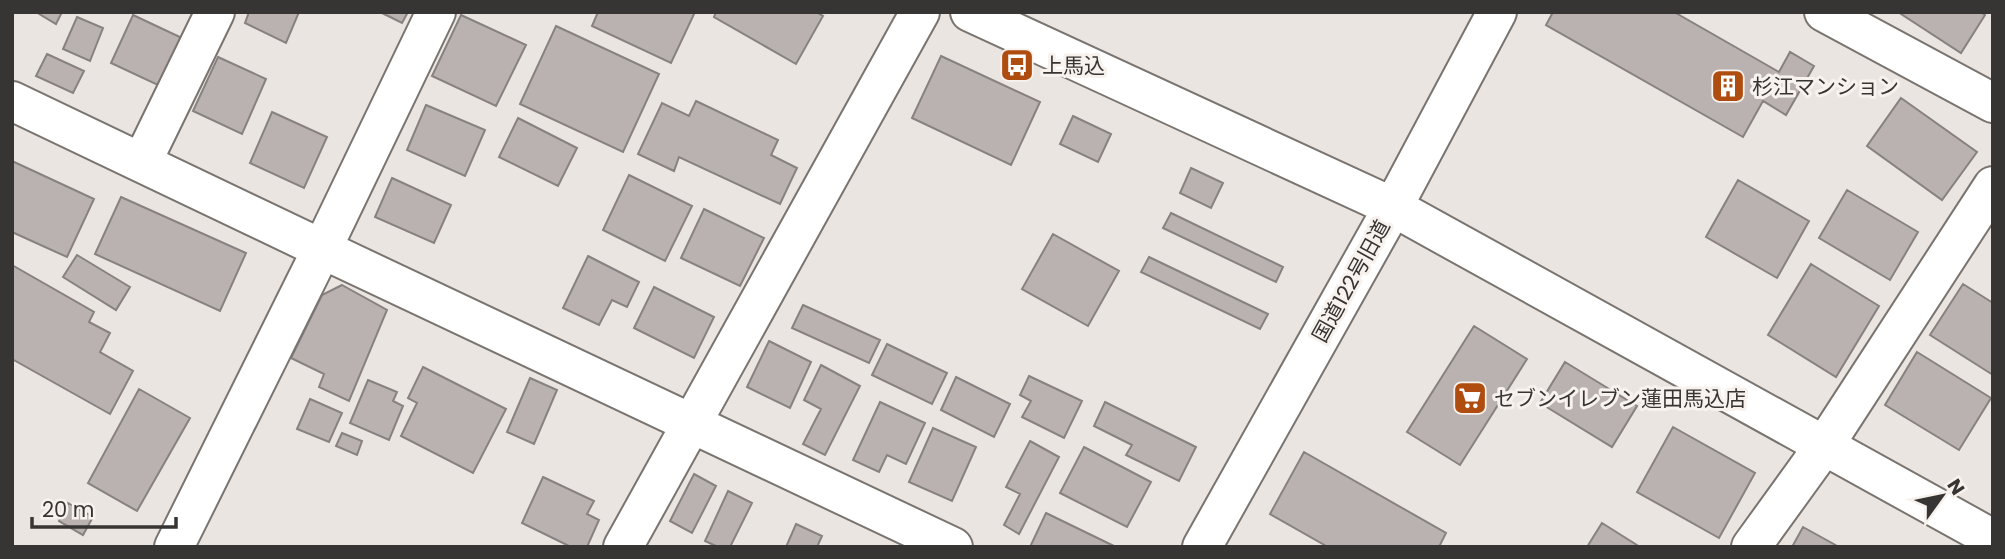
<svg xmlns="http://www.w3.org/2000/svg" width="2005" height="559" font-family="Poppins,'Noto Sans JP',sans-serif">
  <style>
    .building { fill: #b9b2b1; stroke: #878180; stroke-width: 2 }
    .lines { fill: none; stroke-linecap: round; stroke-linejoin: round }
    .minor-casing { stroke: #797470; stroke-width: 42 }
    .tertiary-casing { stroke: #797470; stroke-width: 42 }
    .minor { stroke: #fff; stroke-width: 38 }
    .tertiary { stroke: #fff; stroke-width: 38 }
    .labels { text-anchor: middle; dominant-baseline: central; stroke-width: 6; stroke-linejoin: round; paint-order: stroke }
    .poi-label { font-size: 21px; fill: #373533; stroke: #f7f2ed; text-anchor: start }
    .street-label { font-size: 21px; fill: #373533; stroke: #f7f2ed }
  </style>
  <rect width="100%" height="100%" fill="#eae5e0"/>
  <!-- building -->
  <path class="building" d="M36 12H62L56 24Z
    M249 12H299L286 43 245 23Z
    M380 12H408L402 23Z
    M598 12H695L671 63 592 26Z
    M716 12H816L823 16 796 64 714 17Z
    M1553 12H1674L1779 72 1790 52 1814 66 1786 115 1763 101 1743 137 1546 25Z
    M1898 12H1981L1985 15 1961 53Z
    M133 15 182 38 160 86 111 63Z
    M461 15 526 45 496 106 432 76Z
    M77 17 103 28 90 61 63 49Z
    M556 26 659 74 623 152 520 104Z
    M47 54 84 71 73 93 36 76Z
    M941 56 1040 102 1011 165 912 118Z
    M218 57 266 79 242 134 193 111Z
    M1901 98 1977 152 1942 200 1867 146Z
    M696 101 778 140 771 155 797 168 780 204 679 157 674 171 638 154 662 103 689 116Z
    M426 105 485 130 465 176 407 150Z
    M272 112 327 137 304 188 250 163Z
    M1073 116 1111 134 1098 162 1060 144Z
    M518 118 577 148 558 186 499 157Z
    M12 161 94 199 67 257 12 232Z
    M1191 168 1223 183 1211 208 1180 193Z
    M629 175 692 206 665 261 603 230Z
    M392 178 451 205 434 243 375 217Z
    M1738 180 1809 221 1777 278 1706 237Z
    M1847 190 1918 232 1890 280 1819 238Z
    M121 197 246 253 220 311 95 254Z
    M704 209 764 238 740 286 681 258Z
    M1171 213 1283 267 1276 282 1163 228Z
    M1053 234 1119 271 1088 326 1022 289Z
    M77 255 130 287 116 310 63 277Z
    M588 256 639 282 627 307 612 300 599 325 563 308Z
    M1149 257 1268 314 1260 329 1141 272Z
    M1811 264 1879 306 1836 377 1768 335Z
    M12 265 94 312 89 322 110 333 100 352 133 371 110 414 12 359Z
    M1963 284 1993 303V375L1930 335Z
    M342 285 387 310 349 401 319 387 324 374 291 358 322 295Z
    M654 287 714 317 694 358 634 328Z
    M803 305 880 340 869 363 792 328Z
    M1474 326 1527 359 1460 465 1407 432Z
    M769 341 811 362 790 408 747 387Z
    M887 344 947 373 932 404 872 375Z
    M1917 352 1991 398 1959 450 1885 405Z
    M1565 362 1637 406 1612 447 1540 403Z
    M821 365 860 386 825 455 803 444 821 409 804 400Z
    M423 367 506 409 473 473 401 436 417 403 408 398Z
    M1029 376 1082 401 1064 438 1022 417 1031 401 1020 395Z
    M956 377 1010 404 994 437 941 410Z
    M530 378 557 390 534 444 507 432Z
    M368 380 397 392 393 401 403 406 389 440 350 423Z
    M139 389 190 418 137 511 88 483Z
    M310 399 342 413 329 442 297 429Z
    M880 402 925 423 906 464 887 455 879 472 853 460Z
    M1105 402 1196 447 1179 481 1126 455 1132 445 1094 426Z
    M1673 427 1755 473 1719 538 1637 492Z
    M933 428 976 447 952 501 909 482Z
    M342 433 362 441 357 455 336 446Z
    M1030 441 1059 457 1019 534 1004 525 1020 494 1006 487Z
    M1084 447 1151 482 1127 527 1060 493Z
    M1304 452 1446 533 1439 547H1328L1270 514Z
    M694 474 716 486 692 533 670 521Z
    M543 477 594 501 587 514 599 520 587 547H571L522 523Z
    M728 491 752 503 730 547H718L705 541Z
    M68 503 93 517 83 535 59 521Z
    M1046 513 1116 547H1030Z
    M1602 523 1640 547H1587Z
    M796 524 822 536 817 547H786Z
    M1803 527 1839 547H1792Z"/>
  <g class="lines">
    <!-- minor casing -->
    <g class="minor-casing">
      <path id="minor" d="M1824 12 1993 103
        M12 101 322 249 953 547
        M142 162 215 12
        M174 547 322 249 436 12
        M623 547 920 12
        M1751 547 1824 446 1993 186"/>
    </g>
    <!-- tertiary casing -->
    <g class="tertiary-casing">
      <path id="tertiary" d="M970 12 1393 207 1993 539
        M1202 547 1393 207 1497 12"/>
    </g>
    <!-- minor -->
    <use href="#minor" class="minor"/>
    <!-- tertiary -->
    <use href="#tertiary" class="tertiary"/>
  </g>
  <!-- icons -->
  <defs>
    <g id="bus-square" transform="scale(1.75)"><rect x="-9" y="-9" width="18" height="18" rx="4" fill="#af4d10" stroke="#f7f2ed"/><path d="M-5-6H5V4H4V6H2V4H-2V6H-4V4H-5ZM-3.5-4V0h7V-4ZM-3.5 1.2v1.5H-2V1.2ZM2 1.2v1.5H3.5V1.2Z" fill="#fff"/></g>
    <g id="building-square" transform="scale(1.75)"><rect x="-9" y="-9" width="18" height="18" rx="4" fill="#af4d10" stroke="#f7f2ed"/><path d="M-4-6H4V6H1V3H-1V6H-4ZM-2.5-4.3h1.7v1.8h-1.7ZM.8-4.3h1.7v1.8H.8ZM-2.5-1h1.7V.8h-1.7ZM.8-1h1.7V.8H.8Z" fill="#fff"/></g>
    <g id="supermarket-square" transform="scale(1.75)"><rect x="-9" y="-9" width="18" height="18" rx="4" fill="#af4d10" stroke="#f7f2ed"/><path d="M-6-5.5h2.5l.6 2H6L4.5 2H-2.5L-4.4-4H-6ZM-1.5 3.2a1.3 1.3 0 1 0 .1 0ZM3 3.2a1.3 1.3 0 1 0 .1 0Z" fill="#fff"/></g>
  </defs>
  <g fill-rule="evenodd">
    <use href="#bus-square" x="1017" y="65"/>
    <use href="#building-square" x="1728" y="86"/>
    <use href="#supermarket-square" x="1470" y="398"/>
  </g>
  <g class="labels">
    <!-- poi labels -->
    <g class="poi-label">
      <text x="1042" y="65">上馬込</text>
      <text x="1752" y="86">杉江マンション</text>
      <text x="1494" y="398">セブンイレブン蓮田馬込店</text>
    </g>
    <!-- street labels -->
    <g class="street-label">
      <text transform="translate(1351 281) rotate(-61)">国道122号旧道</text>
    </g>
  </g>
  <!-- border -->
  <rect width="2005" height="559" fill="none" stroke="#373533" stroke-width="28"/>
  <!-- north arrow -->
  <g transform="translate(1942 496) rotate(57)" stroke="#f7f2ed" stroke-width="5" paint-order="stroke">
  <path d="M0-5L12 26L0 18L-12 26Z" fill="#373533"/>
  <text y="-10" font-size="19" font-weight="bold" text-anchor="middle" fill="#373533">N</text>
  </g>
  <!-- scale -->
  <path d="M32 517v10h144v-10" fill="none" stroke="#373533" stroke-width="3.5"/>
  <text x="42" y="517" font-size="21" fill="#373533" stroke="#f7f2ed" stroke-width="5" paint-order="stroke">20 m</text>
</svg>
